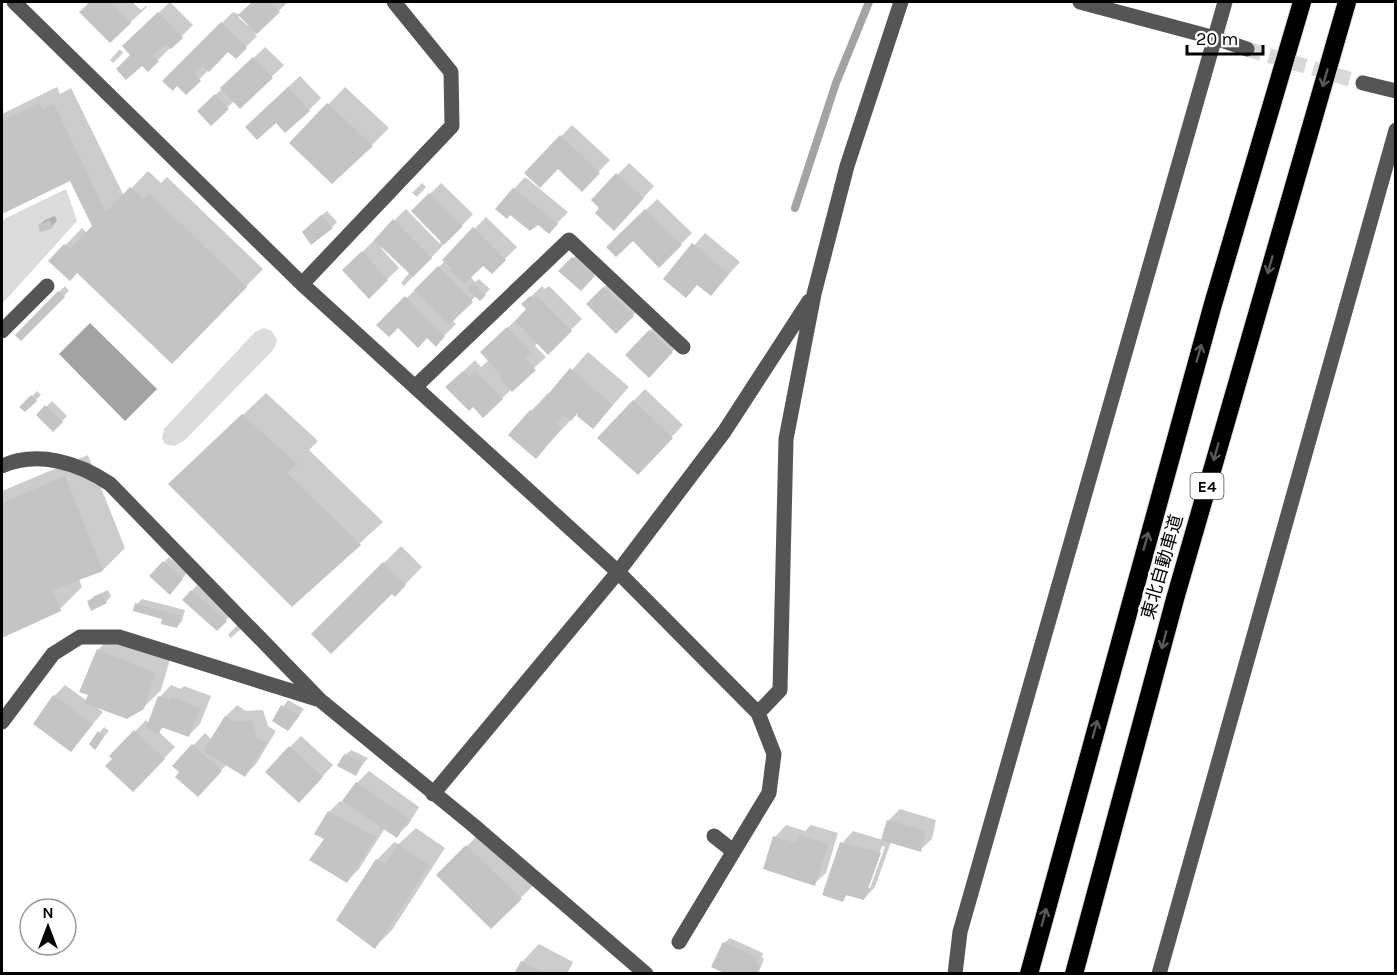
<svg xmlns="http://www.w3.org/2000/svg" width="1397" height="975" font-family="Karla,'Noto Sans JP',sans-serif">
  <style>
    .green { fill: #dcdcdc }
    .water { fill: #a3a3a3 }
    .shadow { fill: #0003; fill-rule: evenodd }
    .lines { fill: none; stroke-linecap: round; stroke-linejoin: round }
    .stream { stroke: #a3a3a3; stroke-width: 8 }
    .building { fill: #c4c4c4 }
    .minor-tunnel { stroke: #d9d9d9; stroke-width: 15; stroke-dasharray: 15 8; stroke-linecap: butt }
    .highway-casing { stroke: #dbdbdb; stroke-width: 20 }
    .minor { stroke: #555; stroke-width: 15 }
    .highway { stroke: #000; stroke-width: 18 }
    .oneway { stroke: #595959 }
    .labels { text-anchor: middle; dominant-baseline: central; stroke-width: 5; stroke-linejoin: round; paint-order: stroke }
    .shield { fill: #fff; stroke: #4c4c4c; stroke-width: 1.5 }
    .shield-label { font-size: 16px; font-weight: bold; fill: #000 }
    .street-label { font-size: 18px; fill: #000; stroke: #fff }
  </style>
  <rect width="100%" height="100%" fill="#fff"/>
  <!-- green -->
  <path class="green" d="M66 189 77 221 2 304V220Z
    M264 328 272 331 277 340 274 349 184 441 174 446 165 444 162 438 164 429 255 332Z"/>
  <!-- water -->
  <path class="water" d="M90 323 157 389 125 421 59 354Z"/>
  <!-- shadow -->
  <path class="shadow" d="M92 2H132L141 10 146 6 147 7 110 41 81 12Z
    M170 2 193 25 158 60 132 55 135 35Z
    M254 2H288L255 34 257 36 236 57 228 50 186 93 177 84 164 81 233 12 240 15ZM240 15 250 25 248 26 238 17Z
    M265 47 284 65 240 107 234 101 211 124 199 111Z
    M120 49 123 53 113 63 110 60Z
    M300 76 321 98 309 110 285 131 276 121 258 115Z
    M57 87 60 94 71 88 124 196 148 171 161 183 167 177 263 269 189 345 77 271 50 261 82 228 87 233 93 227 70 179 2 212V114Z
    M345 87 389 128 372 145 291 143Z
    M572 125 610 160 582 189 558 167 526 173Z
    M629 163 654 186 626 217 602 208 593 200Z
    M525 177 568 212 549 232 514 189Z
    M422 183 426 187 417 197 412 193Z
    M441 183 473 214 404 286 401 283 410 272 382 246 381 248 399 268 369 297 344 270 406 209 439 243 442 241 413 211Z
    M657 199 692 233 659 266 633 239 608 247Z
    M327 211 337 222 332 227 309 226Z
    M55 216 57 221 52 226 39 225 45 220Z
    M486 217 517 247 492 272 483 264 470 276 475 282 479 279 490 289 480 299 477 295 452 320 456 324 436 344 428 336 398 326 379 325 445 261 444 260Z
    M705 233 740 262 711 294 698 284 665 279Z
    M578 253 599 270 586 284 561 271Z
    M615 276 644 304 616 332 588 304Z
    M65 286 69 291 21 339 17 335Z
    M542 286 545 289 549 286 582 319 548 352 538 342 535 346 546 357 483 416 473 405 447 387 475 360 481 367 489 360 493 341 528 309 523 304Z
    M661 319 683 340 660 364 627 355Z
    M588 352 629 387 593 427 580 410 536 457 531 411 548 393 551 394Z
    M645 389 683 425 649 461 599 437Z
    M37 391 41 395 25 410 22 407Z
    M266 393 318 441 309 450 383 522 292 605 193 462Z
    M52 401 67 416 53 430 38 415Z
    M88 455 125 548 103 570 79 579 82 587 60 609 2 637V491Z
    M401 546 422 567 395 595 392 592 313 634Z
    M169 557 187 573 170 593 151 576Z
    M197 585 231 615 217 629 184 600Z
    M108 590 111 596 106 602H89L94 596Z
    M142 599 185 610 182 621 177 627 137 604Z
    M239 623 243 627 231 638 228 635Z
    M116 632 171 656 161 690 143 708 96 707 103 712 71 750 54 696 65 685 87 701 91 694 81 691 99 649Z
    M171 685 181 689 184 686 211 696 200 724 188 736 164 726 159 732 175 747 144 779 111 756 146 720 149 723 160 697Z
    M288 700 304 709 293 723 274 720Z
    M237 705 246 711 263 710 268 726 276 731 256 764 245 775 227 764 209 784 181 772 174 766 205 733 212 740 226 716Z
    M104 727 109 731 95 748 91 744Z
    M301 736 333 765 310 790 290 747Z
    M351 750 368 758 355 774 345 755Z
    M369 771 419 807 408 825 396 836 385 828 359 869 347 881 326 838 329 812 340 801 343 802 357 783Z
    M900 809 936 820 932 839 920 850 891 842 875 887 864 899 848 894 842 900V843L853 831 883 840 888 821ZM882 846 885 847 870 888H867Z
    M786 825 805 831 811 825 838 833 826 873 814 884 775 837Z
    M416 828 445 848 392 930 375 947 377 860 394 842 399 844Z
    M484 829 538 881 491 927 438 875Z
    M730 938 763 953 762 957 764 959 758 974H730L724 943Z
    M539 944 573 962 567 974H516L522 962Z"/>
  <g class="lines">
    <!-- stream -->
    <path class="stream" d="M795 208 836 83 869 2"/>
  </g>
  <!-- building -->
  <path class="building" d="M90 2H110L131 23 110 43 79 12Z
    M252 2H269L280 12 257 34 238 15Z
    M158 12 183 38 171 49 166 44 153 55 159 61 148 72 142 66 126 80 116 69 130 55 122 46Z
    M221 22 247 48 236 59 228 52 209 72 203 66 194 74 201 81 186 95 177 86 173 91 162 81Z
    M253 57 273 78 240 109 220 88Z
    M288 87 310 111 285 133 276 123 257 140 245 127Z
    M215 94 229 109 211 126 197 111Z
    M39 103 43 110 54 104 106 212 130 187 143 199 149 193 247 287 172 364 77 273 70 281 48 261 64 244 70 249 92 226 70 181 2 214V121Z
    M327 103 373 146 332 184 289 143Z
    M560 135 600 173 582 192 558 169 540 188 524 173Z
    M616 173 644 198 614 231 595 213 599 208 591 200Z
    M513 188 558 224 549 234 538 225 530 231 510 215 507 219 495 209Z
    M429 193 463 226 444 245 411 211Z
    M645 209 682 245 659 268 633 241 616 257 606 247Z
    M321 215 333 228 311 245 302 232Z
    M393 219 432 258 413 277 374 240Z
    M50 220 53 228 40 232 38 225Z
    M473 227 506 260 492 274 483 266 464 284 450 271 452 268 442 260Z
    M692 243 729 274 711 296 697 285 686 298 663 279Z
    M362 251 388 280 369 299 342 270Z
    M572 257 595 276 581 291 558 271Z
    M438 266 473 302 449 325 414 290Z
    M472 283 486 295 480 301 467 289Z
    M603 287 634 316 616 334 586 304Z
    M58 291 65 297 21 341 15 335Z
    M405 296 445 336 436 347 427 338 418 348 398 328 389 337 376 325Z
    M530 296 533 299 537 296 572 331 548 355 515 321 526 309 521 304Z
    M507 327 531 352 525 358 536 370 512 392 500 378 502 376 480 352Z
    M649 330 673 352 649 378 625 355Z
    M570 368 613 405 593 429 577 416 578 413 571 421 564 416 557 424 562 428 536 459 508 435 530 410 534 411Z
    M463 371 469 377 475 371 503 399 483 418 473 407 469 411 445 387Z
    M31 395 37 401 25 412 19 407Z
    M633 400 673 438 638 475 597 438Z
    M45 405 63 422 53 432 36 415Z
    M242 414 297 464 287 473 361 545 292 607 168 484Z
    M65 476 103 571 53 590 61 611 2 638V503Z
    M163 561 183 579 170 595 149 576Z
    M383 562 406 585 395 597 392 594 331 654 311 634Z
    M191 590 227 621 217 631 182 600Z
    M102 594 107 603 91 611 87 601Z
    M135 603 181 616 177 628 161 624 162 619 133 611Z
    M97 649 155 673 144 709 127 719 84 703 88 695 79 692Z
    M53 695 93 724 71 752 33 724Z
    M158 696 170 700 172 697 200 708 189 737 161 727 159 734 146 728Z
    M281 705 300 715 288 731 272 721Z
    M225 716 234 721H252L256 737 266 743 245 777 203 751Z
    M134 730 165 759 133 792 105 766 112 759 109 756Z
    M98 731 104 737 95 750 89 744Z
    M192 744 222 771 198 797 175 777 179 772 172 766Z
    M289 746 323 777 299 803 265 772Z
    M344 754 363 763 356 776 337 766Z
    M356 782 409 819 397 838 342 801Z
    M328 811 376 837 347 883 309 860 324 839 314 834Z
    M887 820 926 831 921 852 881 840Z
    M799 835 828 844 815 886 763 869 773 836 796 843Z
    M840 842 881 853 864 900 846 895 843 902 822 895Z
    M398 844 429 865 375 949 336 920 376 859 386 863Z
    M466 845 522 899 491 929 436 875Z
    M723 942 759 958 757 963 760 965 756 974H726L711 967Z
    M521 961 546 974H514Z"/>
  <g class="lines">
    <!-- minor-tunnel -->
    <path class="minor-tunnel" d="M1247 49 1363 83"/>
    <!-- highway casing -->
    <g class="highway-casing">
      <path id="highway" d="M1029 974 1213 304 1302 2
        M1074 974 1175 599 1347 2"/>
    </g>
    <!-- minor -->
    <path class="minor" d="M14 2 302 284 618 572 758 713 774 754 769 793 679 942
      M1080 2 1215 38 1247 49
      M1363 83 1396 91
      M302 284 452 126 451 72 394 2
      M2 331 47 286
      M416 386 569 240 683 347
      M2 466C38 450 79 463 110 484L320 700 473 825 646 974
      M758 713 780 690 786 439 814 294 847 166 901 2
      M2 722 53 654 80 637H119L317 699
      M433 794 618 572 724 432 809 301
      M714 836 733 851
      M955 974 960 932 1225 2
      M1159 974 1396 130"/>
    <!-- highway -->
    <use href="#highway" class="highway"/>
  </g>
  <!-- one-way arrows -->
  <defs><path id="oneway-shaft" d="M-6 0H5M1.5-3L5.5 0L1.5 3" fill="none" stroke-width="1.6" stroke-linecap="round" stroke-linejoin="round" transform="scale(1.5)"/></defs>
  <g class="oneway">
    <use href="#oneway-shaft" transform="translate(1325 78) rotate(106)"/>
    <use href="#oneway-shaft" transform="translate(1270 265) rotate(106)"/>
    <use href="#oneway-shaft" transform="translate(1199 353) rotate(-74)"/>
    <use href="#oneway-shaft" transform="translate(1216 452) rotate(106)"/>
    <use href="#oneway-shaft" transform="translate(1146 541) rotate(-74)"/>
    <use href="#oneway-shaft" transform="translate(1164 640) rotate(105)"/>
    <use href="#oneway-shaft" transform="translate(1095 729) rotate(-75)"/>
    <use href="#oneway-shaft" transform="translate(1044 917) rotate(-75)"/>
  </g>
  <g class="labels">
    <!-- shield labels -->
    <rect class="shield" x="1190.5" y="473" width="33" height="26" rx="4.5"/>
    <g class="shield-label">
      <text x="1207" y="486">E4</text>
    </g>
    <!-- street labels -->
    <g class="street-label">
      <text transform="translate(1162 567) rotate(-74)">東北自動車道</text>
    </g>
  </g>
  <!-- border -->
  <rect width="1397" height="975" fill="none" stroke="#000000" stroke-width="6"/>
  <!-- north arrow -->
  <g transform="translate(48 927)"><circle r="28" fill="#ffffff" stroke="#999999" stroke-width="1.5"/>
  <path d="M0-4.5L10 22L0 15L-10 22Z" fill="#000000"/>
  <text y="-9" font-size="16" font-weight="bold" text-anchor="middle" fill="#000000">N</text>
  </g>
  <!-- scale -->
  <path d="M1187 45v9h76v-9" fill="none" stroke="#000000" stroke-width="3"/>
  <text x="1196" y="45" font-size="18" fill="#000000" stroke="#ffffff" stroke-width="4.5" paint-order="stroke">20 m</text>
</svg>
